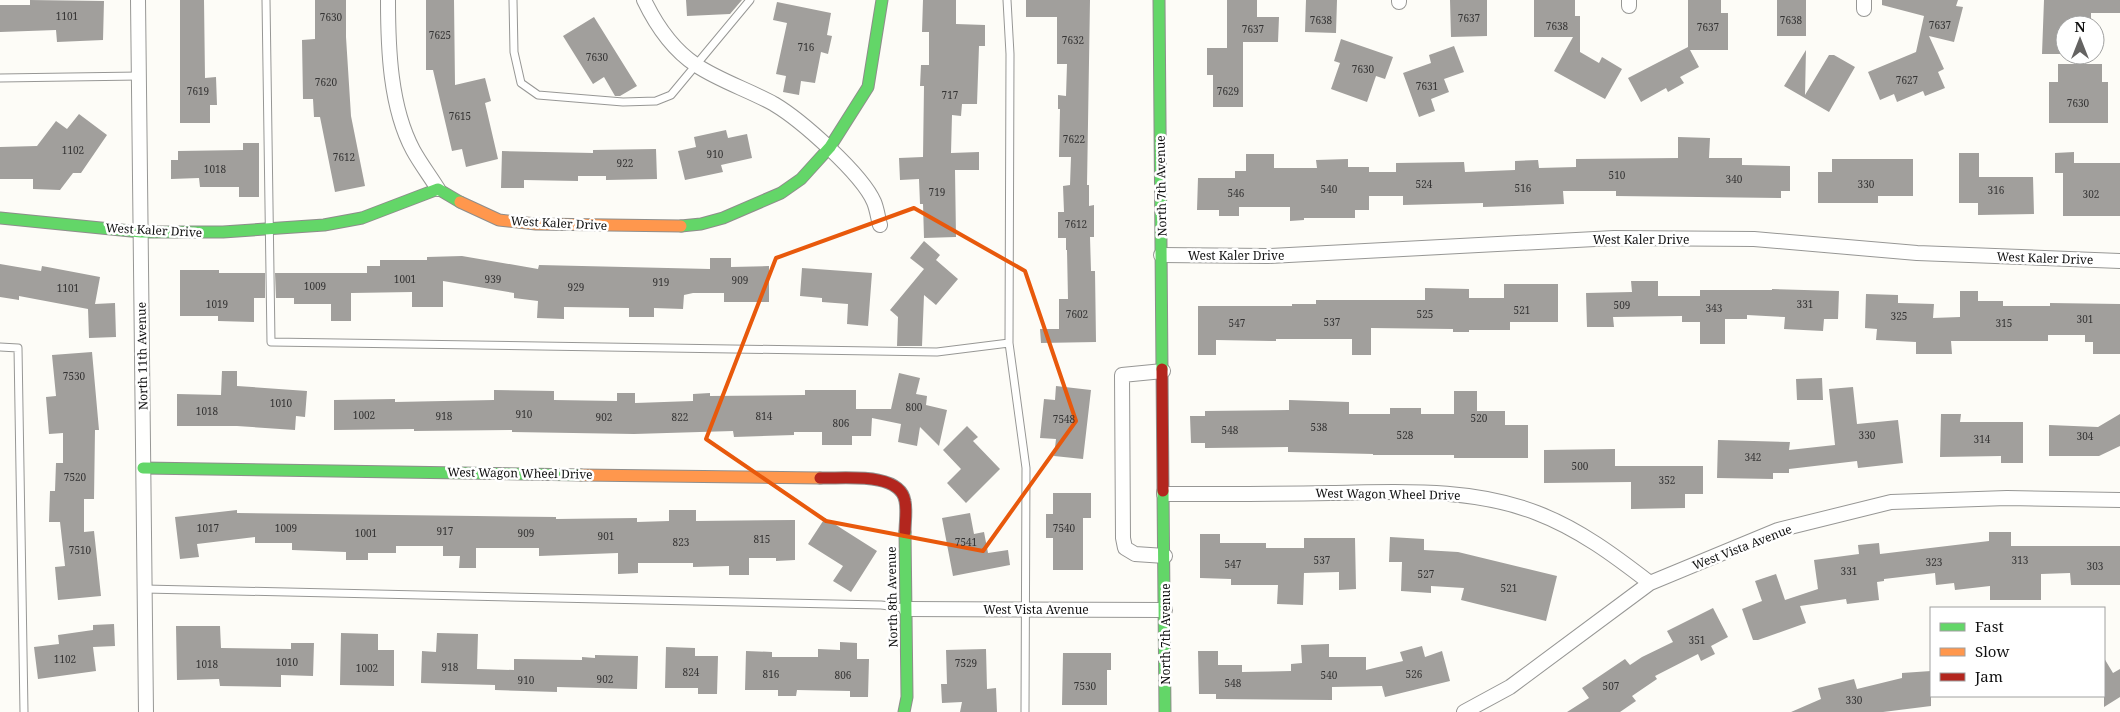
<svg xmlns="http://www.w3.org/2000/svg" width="2120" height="712" font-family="'Noto Serif',serif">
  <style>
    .building { fill: #a19f9c }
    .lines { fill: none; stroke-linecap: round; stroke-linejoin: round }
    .lane-casing { stroke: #979795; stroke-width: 9 }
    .street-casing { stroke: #979795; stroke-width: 16 }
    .fast-casing { stroke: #8e8d8b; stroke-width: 13 }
    .slow-casing { stroke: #8e8d8b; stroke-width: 13 }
    .jam-casing { stroke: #8e8d8b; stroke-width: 13 }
    .lane { stroke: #fffffe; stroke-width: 7 }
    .street { stroke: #fffffe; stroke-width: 14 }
    .fast { stroke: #63d668; stroke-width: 11 }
    .slow { stroke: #ff974d; stroke-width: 11 }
    .jam { stroke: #b3261e; stroke-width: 11 }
    .marked { fill: none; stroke: #e8590c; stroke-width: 4; stroke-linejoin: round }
    .labels { text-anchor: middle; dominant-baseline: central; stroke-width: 5; stroke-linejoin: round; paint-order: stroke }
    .number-label { font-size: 10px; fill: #353434 }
    .street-label { font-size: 12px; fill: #111; stroke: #fff }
  </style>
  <rect width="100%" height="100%" fill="#fdfcf7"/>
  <!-- building -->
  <path class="building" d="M30 0 104 1 103 40 57 42 56 30 0 32V5H30Z
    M180 0H204L205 78 216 77 217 105H210V123H180Z
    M315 0H346V37L351 116 365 186 335 192 320 117H314L313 99H303L302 40 315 39Z
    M426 0H454L455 85 485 78 491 101 485 103 498 159 466 167 462 149 452 151 433 70H426Z
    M686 0H742L730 14 687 16Z
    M923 0H956V24L985 25V46H979L977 104H962L961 116 952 115 951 153 979 152V170H955L956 237 924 238 923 204H920L919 179 900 180 899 158 923 157 924 86H920L921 65H929V32H922Z
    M1026 0H1090L1087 185H1089V206L1094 205V237H1090L1091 271H1095L1096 342 1041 343 1040 329H1059V299H1068L1067 250H1066V238H1058V212H1064L1063 186 1070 185 1071 157H1059L1060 109H1058V95L1066 96 1067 64H1057V17H1026Z
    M1227 0H1257V17H1279L1278 42H1243V107H1213V75H1207V48H1227Z
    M1306 0H1337L1336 33 1305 32Z
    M1450 0H1487V36L1451 37Z
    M1534 0H1575V16H1580V52L1599 63 1602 57 1622 69 1605 99 1554 71 1573 37H1534Z
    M1688 0H1721V13H1728V50H1690L1699 67 1680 77 1684 83 1668 92 1666 88 1641 102 1628 78 1688 47Z
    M1777 0H1806V36H1777Z
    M1882 0H1958L1956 6 1963 7 1954 42 1929 36 1944 69 1938 72 1945 88 1925 96 1923 91 1897 102 1894 94 1880 100 1868 72 1916 52 1924 16 1882 5Z
    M2044 0H2120V13H2091V25H2065V54H2042Z
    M777 2 831 13 827 35 832 36 828 54 821 52 815 83 801 81 799 95 783 92 786 76 776 74 787 23 773 20Z
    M594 17 637 86 620 96H615L604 77 593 84 563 36Z
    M1341 39 1393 57 1385 79 1376 76 1367 102 1331 89 1340 63 1334 61Z
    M1454 46 1464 72 1444 79 1449 92 1431 99 1435 111 1419 117 1403 73 1431 63 1429 55Z
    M1806 50 1805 95 1829 55H1834L1855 67 1829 112 1784 86Z
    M2058 64H2102V82H2108V123H2049V82H2058Z
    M79 114 107 135 81 173H73L60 190 33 189V179H0V147L37 146 56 121 67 129Z
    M726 130 728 138 747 134 752 158 721 165 723 172 685 180 678 151 696 147 694 137Z
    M1678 137 1710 138 1709 158H1742V165L1790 166V191H1781V198L1616 196V191H1563L1564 204 1483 207V203L1403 205V196H1369V210H1355V218H1304V220L1290 221V207H1239V216H1219V210H1197L1198 178H1235V171H1246V154H1274V168H1317L1316 160 1348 159V167H1369V172H1396V163L1464 162 1465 172 1515 170V161L1538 160 1539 168 1576 167V159L1678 158Z
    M243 143H259V197H239V187H200L199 178 171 179V160H178V151L243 150Z
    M656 149 657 179 606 180V176H578V181L524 180V188H501L502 151 593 153V150Z
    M2074 152V163H2120V216H2063V173H2055V153Z
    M1959 153H1979V177H2033L2034 214 1978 215V203H1959Z
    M1832 159H1913V196H1878V203H1818V172H1832Z
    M924 241 940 255 936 260 958 279 936 305 924 295 922 346H897L898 317 890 310 924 269 910 258Z
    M462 256 538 269 539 265 710 269V258H731V267L769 266V302H724V293H693L684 295 683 309 654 308V317H629V308L564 307V319L537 318 538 301 514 298V293L443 281V307H412V292L351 293V321H331V304H294V298H276L275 273H367V266H380V260H427V257Z
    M0 264 41 271 42 266 100 277 95 304 115 303 116 337 89 338 88 309 19 296V300L0 297Z
    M802 268 872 273 868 326 847 324 848 304 822 302V298L800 296Z
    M180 270H219V273H265V298H254V322L218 321V316H180Z
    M1631 281H1658V296H1700V290H1772V289L1839 291 1838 319H1824L1823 331 1784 329 1785 317 1747 315V319H1725V344H1700V322H1682V316L1613 317 1614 327H1587L1586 293 1632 292Z
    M1504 284H1558V322H1510V330H1469V332H1453V329L1371 328V355H1352V339H1276V341L1216 340V355H1198V306H1292V304H1316V300H1425V288L1469 289V298H1504Z
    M1960 291H1978V301H2003V306H2050V303L2120 304V354H2093V342H2085V335H2048V341H1951L1952 354H1916V342L1876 340 1877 329 1865 328 1866 294 1898 295V303L1934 304 1933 318 1960 317Z
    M92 352 99 430H95L94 499H84V532L94 531 101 596 58 600 55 567 65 566 60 522H49L50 491H55L56 463H63V433L49 434 46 397 56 396 52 355Z
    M222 371H237V386L307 391 305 417 296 416 295 430 237 426H177V394L221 395Z
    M899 373 920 378 916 394 927 396 926 405 947 410 939 446 920 427 917 446 898 442 901 424 872 418 871 436H852V445H822V432H794V435L734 437 733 431 634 434 512 432V430L414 431V429L334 430V400L395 399V402L494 400V390L554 391V400L617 401V393H635V403L693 401V394L710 393V396L805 395V390H856V409H891Z
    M1822 378 1823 400H1797L1796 379Z
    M1056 386 1091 390 1083 459 1054 456 1056 439 1040 438 1044 399 1055 400Z
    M1853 387 1857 424 1898 420 1903 463 1858 468 1857 461 1789 469V473H1773V479L1717 478 1718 440 1790 442 1789 450 1835 445 1829 389Z
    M1454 391H1477V411H1505V425H1528V458H1454V455H1373V454L1288 452V447L1205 448V443H1191L1190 416H1205V411L1289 410V400L1349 402V414H1390V408H1421V414H1454Z
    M1941 414H1961L1960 422H2023V463H2001V456L1940 457Z
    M2120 414V446L2099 456H2049V425L2098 427Z
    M967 426 978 437 973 441 1000 469 966 503 947 483 961 469 943 450Z
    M1615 449V466H1703V494H1685V508L1631 509V482L1544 483V450Z
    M1053 493H1091V518H1083V570H1053V538H1046V514H1053Z
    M237 510V513L476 516 556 517V519L637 518V522L669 521V510H696V521L795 520V560L776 561V558H749V575H729V566L693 567V563H638V573L618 574V553L539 556V548H476V568H459L460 556H443V546H396V553H368V560H346V552L292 550V543H255V537L197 544 199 557 180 559 175 517Z
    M970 513 974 534 984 532 988 553 1008 550 1010 565 953 576 942 518Z
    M825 518 877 551 851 592 833 581 843 566 808 544Z
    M1989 532H2011V546H2120V585H2071L2070 573 2041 574V600H1990V586L1955 590 1954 583 1936 585 1935 573 1884 579V581L1877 582 1879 600 1847 604 1846 599 1800 606 1806 623 1758 640H1753L1742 609 1762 601 1755 581 1776 574 1785 600 1818 589 1814 560 1859 554 1858 545 1879 543 1880 554 1989 541Z
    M1200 534H1220V543H1266V548H1304V538H1355L1356 589 1339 590V572L1304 573 1303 605 1277 604 1278 585H1231V579L1200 578Z
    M1390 537 1424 539V550L1458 552 1557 576 1546 621 1461 600 1464 588 1431 586V593L1401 591 1402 562H1389Z
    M1713 608 1728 637 1711 646 1715 654 1701 661 1698 654 1655 676 1657 679 1632 696 1636 701 1620 712H1567L1589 698 1582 688 1625 659 1630 665 1642 657 1673 642 1667 631Z
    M114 624 115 646 93 647 96 671 38 679 34 647 59 644 58 635 93 630V625Z
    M176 626H220L221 648 291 649V643H314L313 676 281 675V687L220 686 219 679 177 680Z
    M341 633 378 634V650H394V686L340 685Z
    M437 633 478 634 477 669 514 670V659L582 660V657L595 658V655L638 656 637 689 557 687V692L495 690V685L421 683 422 651 436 652Z
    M840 642 857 643V659H869L868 697H850V691L797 690 796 696H778V690H745L746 651 772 652V657H818V649L840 650Z
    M1329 644V657H1366V670L1403 661 1400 652 1422 646 1425 657 1442 651 1450 681 1385 697 1382 686 1332 687V700L1216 699V694H1199L1198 651H1218V665H1242V672L1291 671V664L1302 663 1301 645Z
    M666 647 695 648V656H718L717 694H698V688H665Z
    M986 649 987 689 996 688 997 712H960L962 702 942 703 941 684H947L946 650Z
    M1063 653H1111V670H1107V705H1062Z
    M2104 658 2113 673 2120 669V697L2104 707Z
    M1931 671V706L1883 712H1791L1821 699 1818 688 1854 679 1857 689 1902 678V673Z"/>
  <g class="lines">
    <!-- lane casing -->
    <g class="lane-casing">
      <path id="lane" d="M266 0 271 342 937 352 1009 343
        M513 0 514 52 521 83 538 95 623 102 656 101 671 95 750 0
        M1007 0 1010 54 1009 343 1026 468 1025 712
        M0 78 139 76
        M0 347 18 348 24 712
        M145 589 881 605 906 608"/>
    </g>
    <!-- street casing -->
    <g class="street-casing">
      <path id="street" d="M138 0 146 712
        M388 0C388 48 390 107 413 150 420 163 430 176 438 189
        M644 0C656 25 672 49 696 65 720 81 749 90 774 104 801 120 862 174 874 202 877 209 878 218 880 225
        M1399 0V2
        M1864 0V9
        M1629 6V0
        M1161 255 1268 256 1614 238 1754 239 1917 253 2120 261
        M1163 371 1122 375 1123 538 1125 548 1135 554 1165 556
        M1164 494C1219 494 1275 494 1331 493 1400 492 1471 487 1537 513 1579 529 1615 556 1650 583
        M906 609 1165 610
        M1464 712 1510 687 1650 583 1778 530 1891 502 2007 498 2120 500"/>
    </g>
    <!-- fast casing -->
    <g class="fast-casing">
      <path id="fast" d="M1159 0 1162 369
        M0 218 141 232H223L324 225 362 218 438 189 460 202
        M681 226 701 224 723 218 781 193 801 179 830 147 868 87 882 0
        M143 468 581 475
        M1163 491 1165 712
        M904 712 907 697 905 532"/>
    </g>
    <!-- slow casing -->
    <g class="slow-casing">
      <path id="slow" d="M460 202 499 220 536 224 681 226
        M581 475 820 478"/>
    </g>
    <!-- jam casing -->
    <g class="jam-casing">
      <path id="jam" d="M1162 369 1163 491
        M820 478C842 479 900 471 905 501 907 511 905 522 905 532"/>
    </g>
    <!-- lane -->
    <use href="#lane" class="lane"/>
    <!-- street -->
    <use href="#street" class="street"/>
    <!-- fast -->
    <use href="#fast" class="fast"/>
    <!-- slow -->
    <use href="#slow" class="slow"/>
    <!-- jam -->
    <use href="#jam" class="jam"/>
  </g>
  <!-- marked area -->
  <path class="marked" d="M914 208 1025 271 1076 421 983 551 826 521 706 439 776 258Z"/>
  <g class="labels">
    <!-- number labels -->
    <g class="number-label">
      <text x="67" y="16">1101</text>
      <text x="331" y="17">7630</text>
      <text x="1469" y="18">7637</text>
      <text x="1321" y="20">7638</text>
      <text x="1791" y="20">7638</text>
      <text x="1940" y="25">7637</text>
      <text x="1557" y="26">7638</text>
      <text x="1708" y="27">7637</text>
      <text x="1253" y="29">7637</text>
      <text x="440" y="35">7625</text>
      <text x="1073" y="40">7632</text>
      <text x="806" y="47">716</text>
      <text x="597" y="57">7630</text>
      <text x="1363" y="69">7630</text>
      <text x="1907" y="80">7627</text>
      <text x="326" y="82">7620</text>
      <text x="1427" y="86">7631</text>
      <text x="198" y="91">7619</text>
      <text x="1228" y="91">7629</text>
      <text x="950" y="95">717</text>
      <text x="2078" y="103">7630</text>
      <text x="460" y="116">7615</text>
      <text x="1074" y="139">7622</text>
      <text x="73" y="150">1102</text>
      <text x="715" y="154">910</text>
      <text x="344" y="157">7612</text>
      <text x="625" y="163">922</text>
      <text x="215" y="169">1018</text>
      <text x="1617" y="175">510</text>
      <text x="1734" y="179">340</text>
      <text x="1424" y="184">524</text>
      <text x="1866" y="184">330</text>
      <text x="1523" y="188">516</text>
      <text x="1329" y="189">540</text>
      <text x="1996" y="190">316</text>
      <text x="937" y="192">719</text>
      <text x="1236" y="193">546</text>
      <text x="2091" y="194">302</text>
      <text x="1076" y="224">7612</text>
      <text x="405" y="279">1001</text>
      <text x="493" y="279">939</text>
      <text x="740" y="280">909</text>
      <text x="661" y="282">919</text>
      <text x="315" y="286">1009</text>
      <text x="576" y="287">929</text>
      <text x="68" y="288">1101</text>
      <text x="217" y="304">1019</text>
      <text x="1805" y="304">331</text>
      <text x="1622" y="305">509</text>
      <text x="1714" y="308">343</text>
      <text x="1522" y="310">521</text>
      <text x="1077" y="314">7602</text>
      <text x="1425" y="314">525</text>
      <text x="1899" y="316">325</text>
      <text x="2085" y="319">301</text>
      <text x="1332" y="322">537</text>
      <text x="1237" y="323">547</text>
      <text x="2004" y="323">315</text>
      <text x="74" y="376">7530</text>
      <text x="281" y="403">1010</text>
      <text x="914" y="407">800</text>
      <text x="207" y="411">1018</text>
      <text x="524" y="414">910</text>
      <text x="364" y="415">1002</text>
      <text x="444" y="416">918</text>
      <text x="764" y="416">814</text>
      <text x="604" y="417">902</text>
      <text x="680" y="417">822</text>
      <text x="1479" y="418">520</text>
      <text x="1064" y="419">7548</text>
      <text x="841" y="423">806</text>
      <text x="1319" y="427">538</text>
      <text x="1230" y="430">548</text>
      <text x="1405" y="435">528</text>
      <text x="1867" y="435">330</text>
      <text x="2085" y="436">304</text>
      <text x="1982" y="439">314</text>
      <text x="1753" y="457">342</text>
      <text x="1580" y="466">500</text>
      <text x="75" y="477">7520</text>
      <text x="1667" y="480">352</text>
      <text x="208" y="528">1017</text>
      <text x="286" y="528">1009</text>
      <text x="1064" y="528">7540</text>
      <text x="445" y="531">917</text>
      <text x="366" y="533">1001</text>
      <text x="526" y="533">909</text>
      <text x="606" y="536">901</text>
      <text x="762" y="539">815</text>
      <text x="681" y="542">823</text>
      <text x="966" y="542">7541</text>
      <text x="80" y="550">7510</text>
      <text x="1322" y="560">537</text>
      <text x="2020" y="560">313</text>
      <text x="1934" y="562">323</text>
      <text x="1233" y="564">547</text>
      <text x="2095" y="566">303</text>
      <text x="1849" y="571">331</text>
      <text x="1426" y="574">527</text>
      <text x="1509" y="588">521</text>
      <text x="1697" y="640">351</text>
      <text x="65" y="659">1102</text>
      <text x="287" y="662">1010</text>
      <text x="966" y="663">7529</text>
      <text x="207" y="664">1018</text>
      <text x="450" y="667">918</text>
      <text x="367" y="668">1002</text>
      <text x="691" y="672">824</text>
      <text x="771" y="674">816</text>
      <text x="1414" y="674">526</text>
      <text x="843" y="675">806</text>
      <text x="1329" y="675">540</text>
      <text x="605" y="679">902</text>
      <text x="526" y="680">910</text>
      <text x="1233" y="683">548</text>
      <text x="1085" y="686">7530</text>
      <text x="1611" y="686">507</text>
      <text x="1854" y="700">330</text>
    </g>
    <!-- street labels -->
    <g class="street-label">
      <text transform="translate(1161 186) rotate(-91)">North 7th Avenue</text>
      <text transform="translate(559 223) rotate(3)">West Kaler Drive</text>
      <text transform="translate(154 230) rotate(3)">West Kaler Drive</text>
      <text x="1641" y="239">West Kaler Drive</text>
      <text x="1236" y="255">West Kaler Drive</text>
      <text transform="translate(2045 258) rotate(2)">West Kaler Drive</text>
      <text transform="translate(142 356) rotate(-91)">North 11th Avenue</text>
      <text transform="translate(520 473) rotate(1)">West Wagon Wheel Drive</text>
      <text transform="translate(1388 494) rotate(1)">West Wagon Wheel Drive</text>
      <text transform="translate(1742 547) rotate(-21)">West Vista Avenue</text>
      <text transform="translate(892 597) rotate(-91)">North 8th Avenue</text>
      <text x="1036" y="609">West Vista Avenue</text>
      <text transform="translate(1165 634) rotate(-90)">North 7th Avenue</text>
    </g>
  </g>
  <!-- legend -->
  <rect x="1930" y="607" width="175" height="90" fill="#ffffff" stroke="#a0a0a0"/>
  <rect x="1940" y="623" width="25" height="8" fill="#63d668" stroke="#a0a0a0"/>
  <text x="1975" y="632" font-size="15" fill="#111111">Fast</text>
  <rect x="1940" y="648" width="25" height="8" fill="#ff974d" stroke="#a0a0a0"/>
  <text x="1975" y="657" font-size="15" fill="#111111">Slow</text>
  <rect x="1940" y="673" width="25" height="8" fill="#b3261e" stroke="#a0a0a0"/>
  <text x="1975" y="682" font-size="15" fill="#111111">Jam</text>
  <!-- north arrow -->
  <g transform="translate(2080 40)"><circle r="24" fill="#ffffff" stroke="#a0a0a0"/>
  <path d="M0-4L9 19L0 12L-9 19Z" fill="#646362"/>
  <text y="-8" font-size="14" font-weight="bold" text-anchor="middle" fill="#111111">N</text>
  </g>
</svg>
